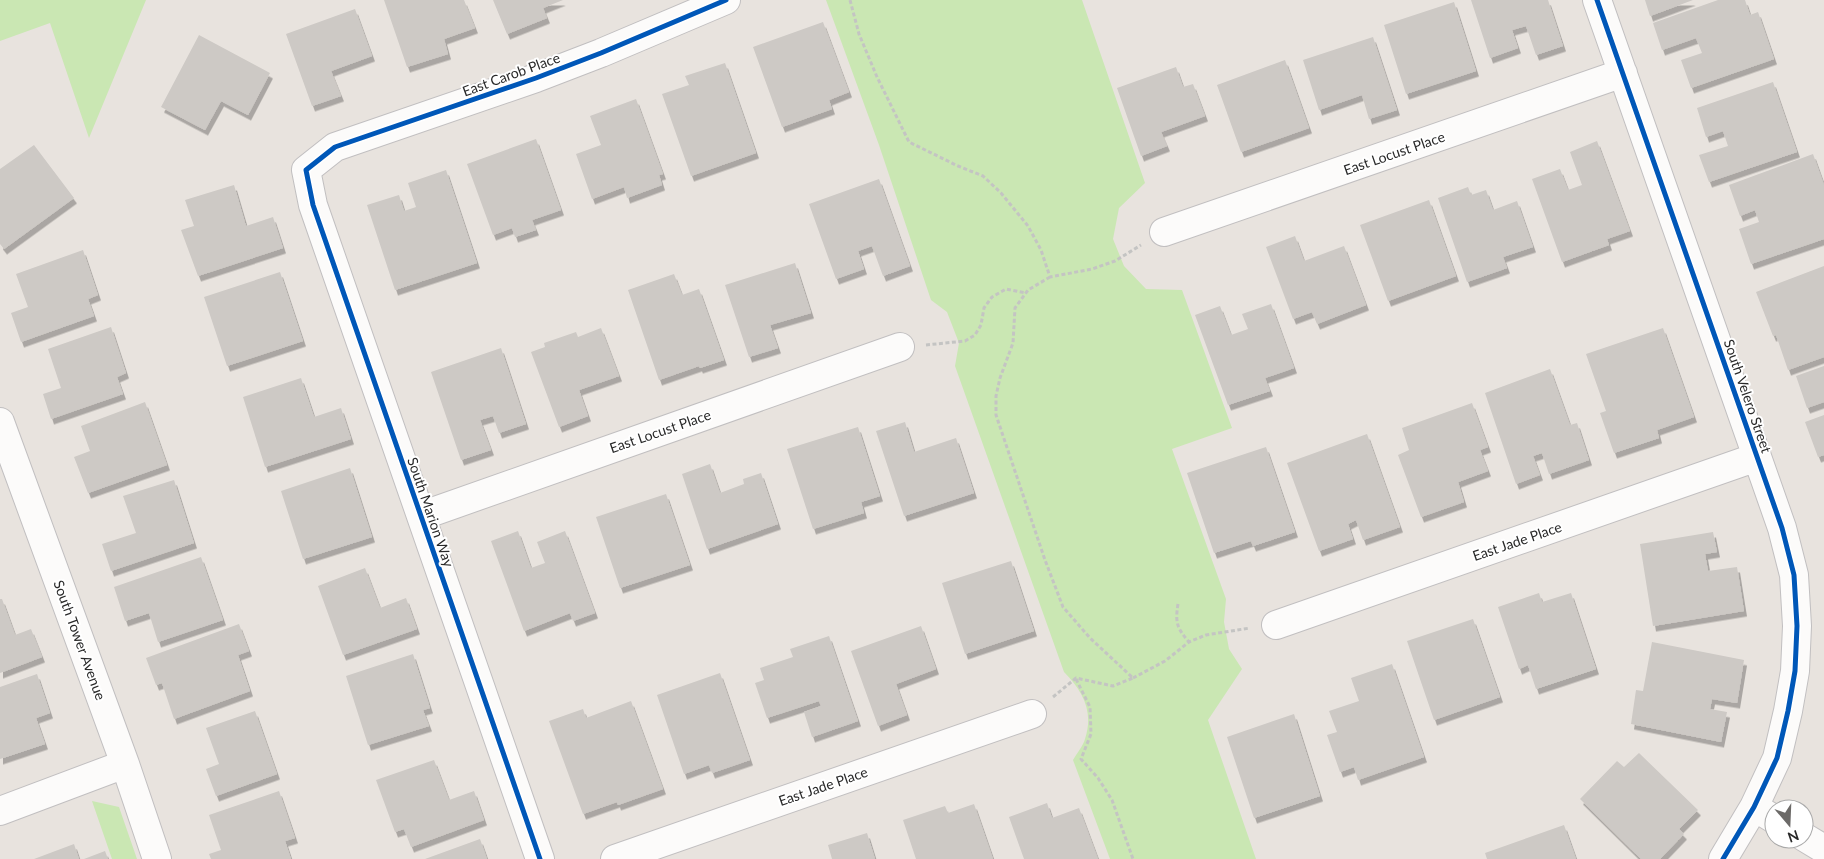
<svg xmlns="http://www.w3.org/2000/svg" width="1824" height="859" font-family="Lato,sans-serif">
  <style>
    .green { fill: #cae7b3 }
    .building { fill: #cdc9c5; filter: url(#shadow) }
    .lines { fill: none; stroke-linecap: round; stroke-linejoin: round }
    .minor-casing { stroke: #c1bfc0; stroke-width: 30 }
    .path { stroke: #c4c4c3; stroke-width: 3; stroke-dasharray: 4 2.5; stroke-linecap: butt }
    .minor { stroke: #fcfbfa; stroke-width: 28 }
    .cycleway-casing { stroke: #fff; stroke-width: 8 }
    .cycleway { stroke: #0057b8; stroke-width: 5 }
    .labels { text-anchor: middle; dominant-baseline: central; stroke-width: 4; stroke-linejoin: round; paint-order: stroke }
    .street-label { font-size: 14px; fill: #292929; stroke: #fff }
  </style>
  <defs>
    <filter id="shadow"><feDropShadow dx="3" dy="5.5" stdDeviation="0" flood-color="#0004"/></filter>
  </defs>
  <rect width="100%" height="100%" fill="#e8e3de"/>
  <!-- green -->
  <path class="green" d="M0 0H146L89 138 50 23 0 41Z
    M826 0H1082L1145 183 1119 208 1113 239 1124 266 1146 289 1182 290 1232 428 1172 449 1226 599 1224 622 1229 649 1242 669 1208 720 1256 859H1110L1073 760C1077 753 1083 746 1085 739 1094 712 1083 691 1064 672L955 366 959 343 947 312 931 300 879 145Z
    M92 801 119 807 137 859H112Z"/>
  <!-- building -->
  <path class="building" d="M384 0H464L475 28 444 39 448 54 407 67Z
    M493 0H563L543 8 547 18 507 34Z
    M1471 0H1548L1563 46 1536 55 1526 26 1512 30 1518 48 1490 58Z
    M1645 0H1693L1650 16Z
    M1718 0H1745L1750 15 1758 12 1774 59 1691 88 1681 60 1702 53 1696 38 1662 50 1653 23Z
    M1454 2 1476 71 1406 94 1384 25Z
    M355 9 372 56 331 71 341 96 312 106 286 34Z
    M823 22 849 92 829 100 832 109 782 127 753 47Z
    M199 35 270 73 248 115 221 101 205 130 161 107Z
    M1373 37 1397 110 1369 119 1362 95 1319 110 1303 60Z
    M1285 60 1309 128 1241 152 1217 85Z
    M725 63 756 153 691 176 662 94 689 85 685 76Z
    M1176 67 1183 87 1193 84 1205 116 1161 132 1167 146 1141 156 1117 88Z
    M1773 82 1797 152 1709 182 1699 155 1728 146 1723 131 1706 137 1697 108Z
    M636 99 663 174 659 175 662 185 627 198 624 187 592 199 576 154 601 145 590 116Z
    M536 139 561 210 532 220 536 230 515 237 512 228 493 235 467 164Z
    M1597 141 1630 231 1607 239 1609 245 1562 262 1532 179 1560 169 1568 190 1582 185 1570 152Z
    M34 145 74 198 4 249 0 244V169Z
    M1813 154 1824 185V239L1751 264 1739 229 1759 222 1755 210 1740 216 1729 185Z
    M446 170 477 263 395 290 367 205 399 195 404 211 416 207 408 183Z
    M879 179 910 266 883 276 872 246 858 251 864 269 836 279 809 204Z
    M234 185 246 226 273 217 283 248 198 276 181 230 194 226 185 200Z
    M1468 187 1471 195 1486 190 1493 210 1517 201 1533 247 1503 257 1507 268 1467 282 1438 198Z
    M1429 200 1456 276 1388 301 1360 225Z
    M1295 236 1304 261 1344 246 1366 305 1317 324 1312 312 1293 319 1266 247Z
    M83 250 98 295 88 299 94 316 21 342 11 313 28 307 16 274Z
    M795 263 811 313 770 325 778 348 749 357 725 285Z
    M1824 266V357L1788 370 1776 335 1773 336 1756 292Z
    M280 272 303 341 227 366 204 297Z
    M674 274 682 295 699 289 724 360 700 368 699 366 659 380 628 290Z
    M1271 304 1294 368 1265 378 1270 391 1228 405 1195 315 1220 306 1231 335 1248 329 1242 314Z
    M111 327 126 373 117 377 123 394 51 419 43 394 61 388 48 349Z
    M601 328 619 376 579 390 588 416 559 427 531 352 545 347 544 343 576 332 578 337Z
    M1663 328 1694 417 1657 430 1659 438 1614 453 1600 413 1606 411 1586 354Z
    M501 348 526 424 499 433 493 416 480 420 491 450 461 460 431 372Z
    M1824 366V402L1807 408 1796 376Z
    M1550 369 1570 425 1577 423 1589 460 1549 474 1542 453 1533 456 1540 475 1516 484 1485 393Z
    M301 378 314 417 341 408 351 439 265 467 243 397Z
    M145 402 167 465 88 493 74 457 90 451 81 426Z
    M1472 403 1488 447 1480 450 1488 471 1458 482 1464 502 1421 517 1398 455 1409 450 1402 428Z
    M1824 415V455L1818 457 1805 422Z
    M905 422 914 452 956 438 974 493 904 516 876 431Z
    M858 427 880 496 861 502 864 513 813 529 787 449Z
    M1367 434 1400 527 1363 540 1356 520 1348 524 1353 539 1319 551 1287 463Z
    M1266 447 1295 532 1253 546 1251 541 1214 553 1187 473Z
    M710 464 720 493 744 484 743 479 761 473 778 524 707 549 682 474Z
    M350 468 372 537 303 559 281 491Z
    M174 480 194 543 111 571 102 544 136 533 123 496Z
    M666 494 690 565 620 588 596 517Z
    M518 531 531 568 545 563 537 542 565 531 595 613 573 621 570 613 524 631 491 541Z
    M1713 532 1717 552 1705 554 1708 571 1737 567 1744 611 1653 626 1640 544Z
    M201 557 223 620 158 642 149 613 125 621 114 587Z
    M1011 561 1034 631 965 654 942 583Z
    M365 568 380 608 406 598 417 629 343 655 318 586Z
    M1539 593 1542 602 1571 593 1596 669 1536 689 1528 665 1519 669 1498 607Z
    M0 599H2L15 635 31 629 42 657 0 673Z
    M1473 619 1500 697 1434 720 1407 641Z
    M239 624 249 651 238 655 250 691 174 719 162 683 156 685 146 658Z
    M921 626 936 669 896 684 907 715 878 726 851 651Z
    M829 636 858 721 812 737 804 712 821 706 819 701 767 718 755 683 764 680 760 668 793 657 790 649Z
    M1652 642 1744 660 1737 703 1712 699 1710 709 1727 712 1721 742 1631 724 1636 690 1643 691Z
    M413 654 430 708 423 710 429 726 368 745 346 676Z
    M1392 664 1424 757 1358 780 1354 767 1340 772 1327 735 1337 732 1329 711 1359 701 1351 678Z
    M720 673 750 760 712 773 709 765 684 774 657 695Z
    M37 674 50 713 36 718 45 744 0 759V687Z
    M631 701 663 789 618 805 617 802 583 814 549 721 583 709 586 718Z
    M255 711 277 774 216 796 206 769 219 764 206 728Z
    M1294 714 1320 796 1254 818 1227 737Z
    M1639 753 1698 810 1679 829 1684 834 1660 859H1641L1580 799 1617 761 1624 767Z
    M434 760 449 800 474 791 484 820 411 847 404 829 395 832 376 780Z
    M279 791 295 838 285 841 291 859H211L209 854 221 850 209 815Z
    M1047 803 1052 818 1079 808 1098 859H1024L1009 817Z
    M974 804 993 859H916L903 820 945 806 948 813Z
    M1564 825 1576 859H1487L1485 853Z
    M867 833 875 859H832L828 845Z
    M480 839 487 859H425Z
    M74 844 79 859H34Z
    M105 851 108 859H84Z"/>
  <g class="lines">
    <!-- minor casing -->
    <g class="minor-casing">
      <path id="minor" d="M1597 0 1782 528 1794 575 1797 626 1795 671 1788 711 1777 758 1754 807 1723 859
        M1164 232 1623 73
        M0 422 125 764 157 859
        M421 516 900 347
        M1276 625 1757 457
        M1754 807 1774 819
        M0 811 125 764
        M1804 837 1824 849
        M540 859 313 205 306 170 335 147 536 78 601 53 726 0
        M615 859 1032 714"/>
    </g>
    <!-- path -->
    <path class="path" d="M850 0 859 34 877 77 909 142 958 166 983 176 1001 193 1028 226 1041 250 1050 277 1092 269 1115 261 1141 245
      M1050 277 1028 290 1015 308 1013 343 1000 378 996 396V415L1045 560 1063 607 1090 638 1133 678 1113 686 1076 678 1053 697
      M926 345 965 341 975 335 981 325 984 308 992 297 1006 289 1026 293
      M1178 604C1175 623 1177 628 1189 642
      M1133 678 1165 661 1189 642 1206 635 1250 628
      M1076 679 1090 707 1091 734 1081 759 1098 778 1112 800 1133 859"/>
    <!-- minor -->
    <use href="#minor" class="minor"/>
    <!-- cycleway casing -->
    <g class="cycleway-casing">
      <path id="cycleway" d="M1597 0 1782 528 1794 575 1797 626 1795 671 1788 711 1777 758 1754 807 1723 859
        M540 859 313 205 306 170 335 147 536 78 601 53 726 0"/>
    </g>
    <!-- cycleway -->
    <use href="#cycleway" class="cycleway"/>
  </g>
  <g class="labels">
    <!-- street labels -->
    <g class="street-label">
      <text transform="translate(511 74) rotate(-20)">East Carob Place</text>
      <text transform="translate(1394 153) rotate(-19)">East Locust Place</text>
      <text transform="translate(1748 396) rotate(71)">South Velero Street</text>
      <text transform="translate(660 431) rotate(-19)">East Locust Place</text>
      <text transform="translate(431 512) rotate(71)">South Marion Way</text>
      <text transform="translate(1517 541) rotate(-19)">East Jade Place</text>
      <text transform="translate(80 640) rotate(70)">South Tower Avenue</text>
      <text transform="translate(823 786) rotate(-19)">East Jade Place</text>
    </g>
  </g>
  <!-- north arrow -->
  <g transform="translate(1789 824) rotate(161)"><circle r="24" fill="#ffffff" stroke="#a9a9a9"/>
  <path d="M0-4L9 19L0 12L-9 19Z" fill="#6c6a68"/>
  <text y="-8" font-size="14" font-weight="bold" text-anchor="middle" fill="#292929">N</text>
  </g>
</svg>
